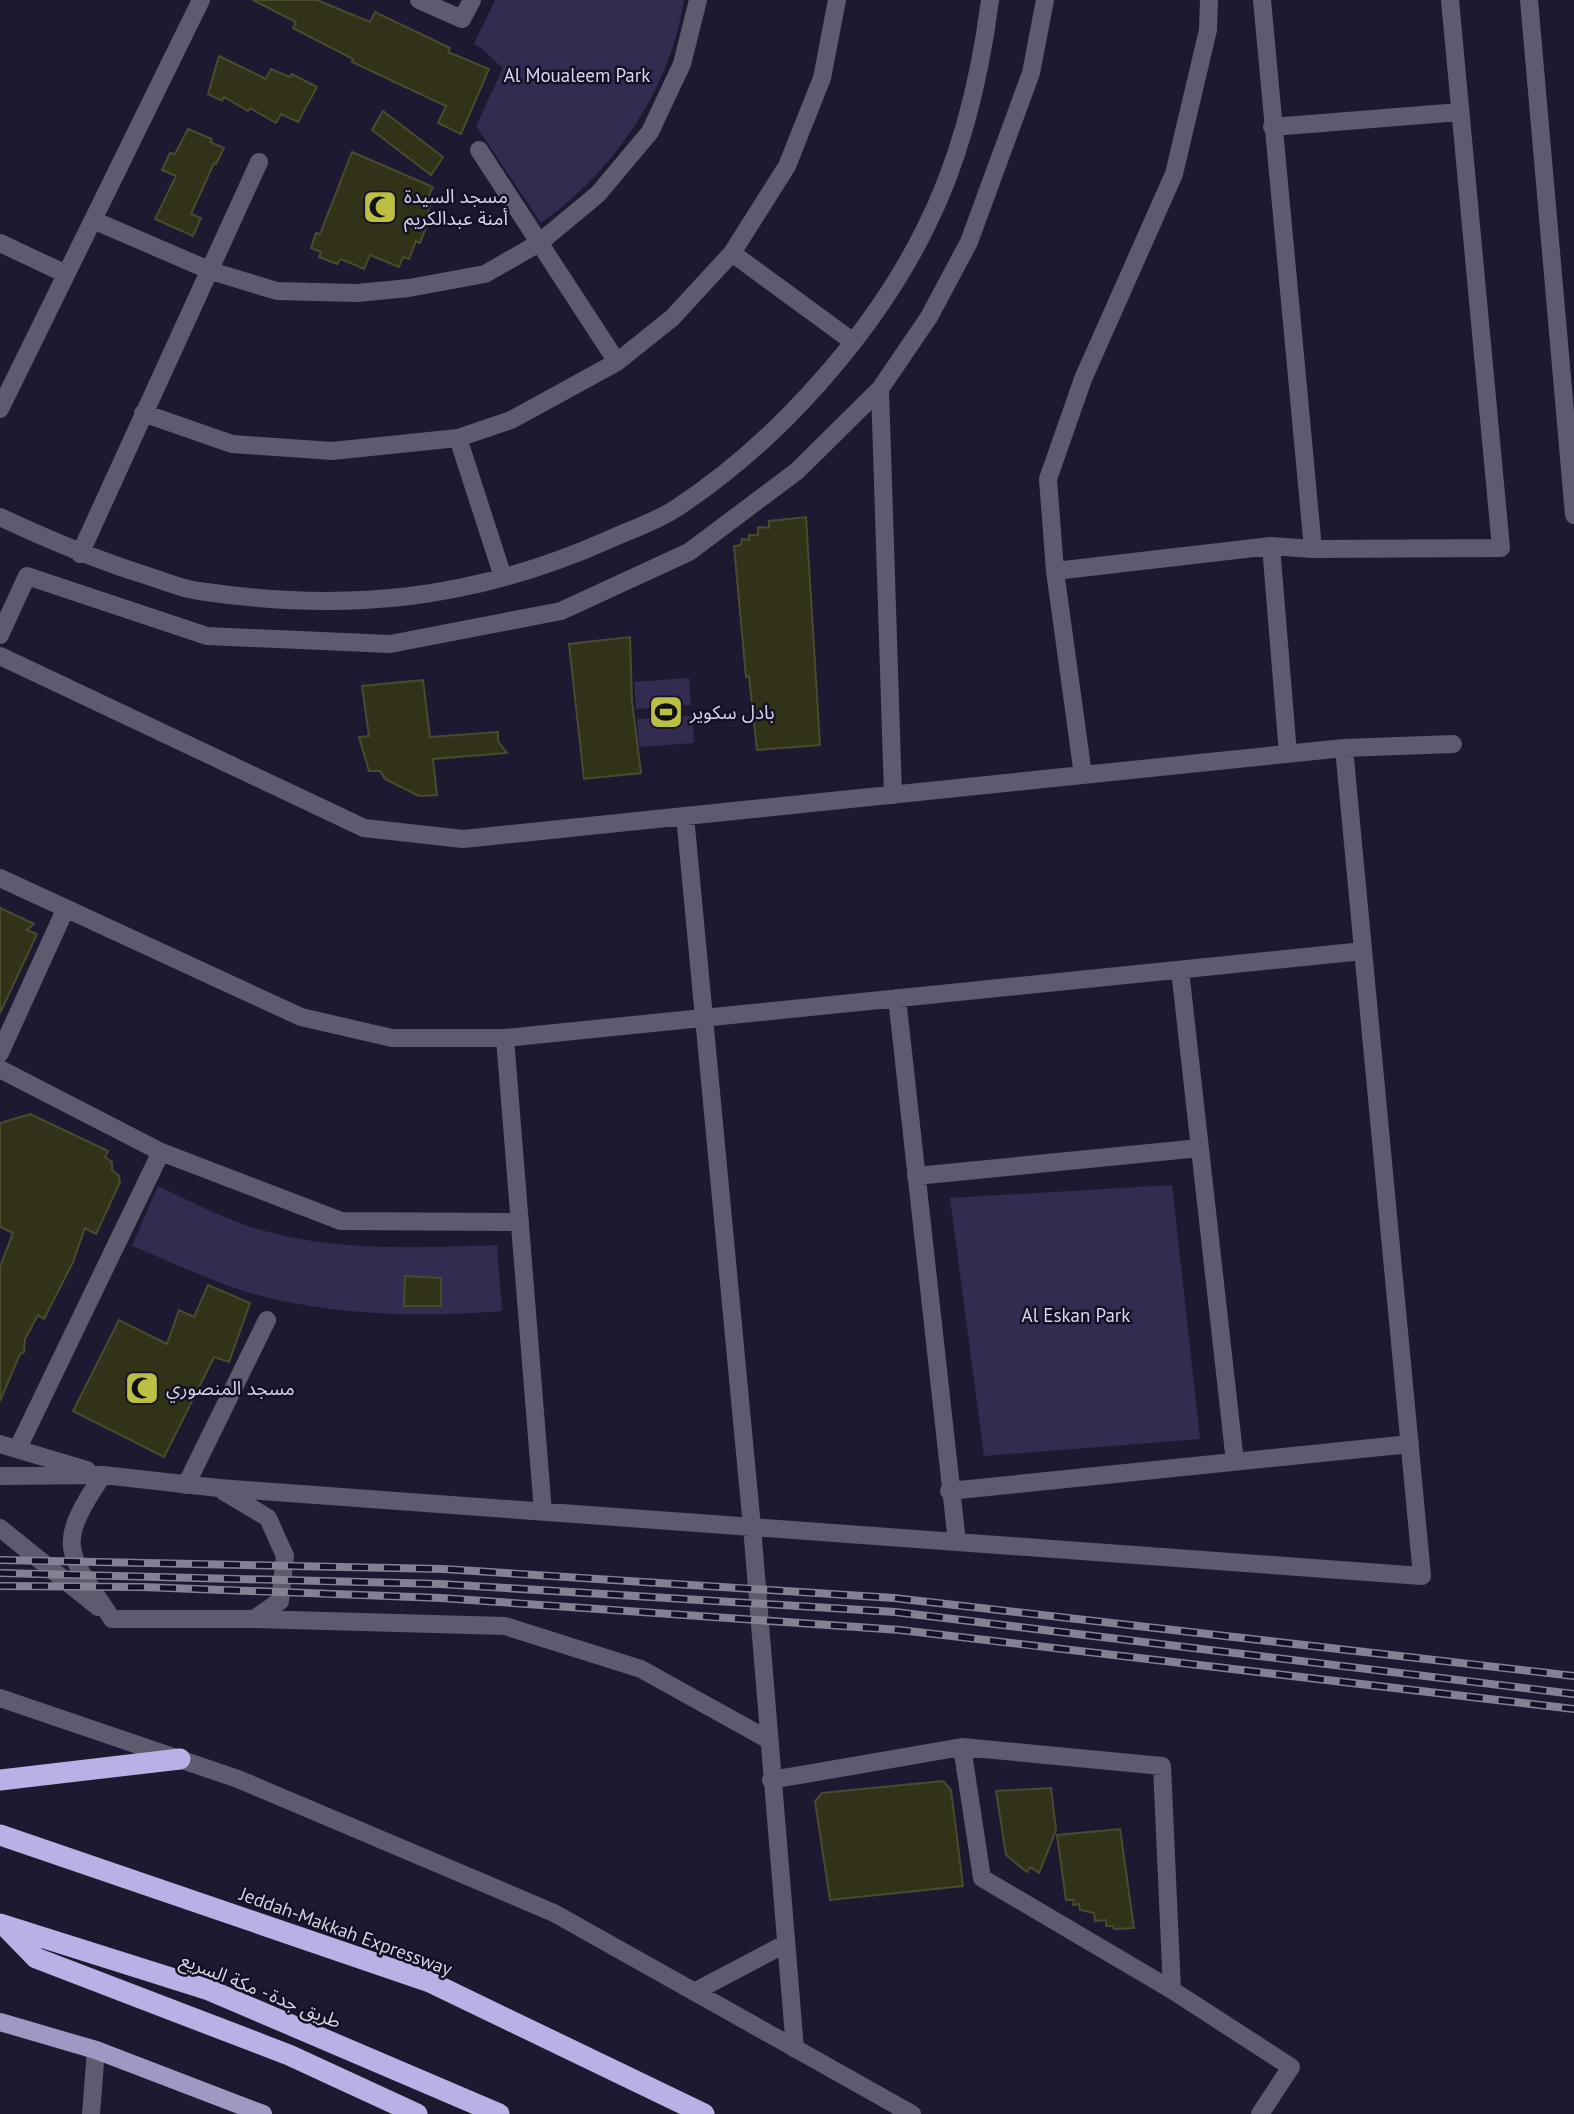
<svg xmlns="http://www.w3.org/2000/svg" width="1574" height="2114" font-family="'PT Sans','Noto Sans Arabic',sans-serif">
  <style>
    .green { fill: #342b51 }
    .building { fill: #313217; stroke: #494b2f; stroke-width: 2 }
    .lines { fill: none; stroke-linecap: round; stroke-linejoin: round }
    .minor { stroke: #5e5a6f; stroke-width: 18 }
    .major { stroke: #9f98c3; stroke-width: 18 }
    .highway { stroke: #b9b0e5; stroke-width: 21 }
    .rail-casing { stroke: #858194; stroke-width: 8 }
    .rail { stroke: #151026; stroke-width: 5; stroke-dasharray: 16; stroke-linecap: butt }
    .labels { text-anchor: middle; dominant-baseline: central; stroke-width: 5; stroke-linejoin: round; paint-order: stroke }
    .park-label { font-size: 19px; fill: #dbd6f5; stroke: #151026 }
    .poi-label { font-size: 19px; fill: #d7d5e5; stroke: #151026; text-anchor: start }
    .street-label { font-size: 19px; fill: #d7d5e5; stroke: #151026 }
  </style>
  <rect width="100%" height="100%" fill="#1e1930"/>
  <!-- green -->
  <path class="green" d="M495 0H684C670 90 614 171 541 223L476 126 503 68C492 60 488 51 474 44Z
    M689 678 691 705 636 709 634 682Z
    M692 716 694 743 639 747 637 719Z
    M1172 1185 1200 1439 984 1456 950 1198Z
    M158 1186C188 1200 220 1217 251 1227 332 1252 413 1248 497 1245L502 1311C427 1317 352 1316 278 1300 228 1290 179 1265 132 1246Z"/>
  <!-- building -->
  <path class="building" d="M253 0H317L370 22 375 12 450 48 448 52 489 69 461 134 438 123 446 106 352 62 353 59 293 28 296 22Z
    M219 56 266 79 271 69 290 77 292 74 317 87 298 122 281 114 276 123 250 108 248 111 224 97 222 101 208 94Z
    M383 111 443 157 431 175 372 130Z
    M188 129 212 139 210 142 224 148 216 164 214 163 191 214 201 218 193 236 155 219 176 176 162 170 170 153 175 154Z
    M352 152 433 187 428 197 433 199 426 216 430 217 420 243 416 241 409 259 403 257 399 267 370 255 364 269 341 259 337 264 319 257 321 252 311 248 316 233 320 234Z
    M806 517 820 745 757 750 749 676 746 677 734 546 741 545 742 539 749 540V535H758V527L769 528V521Z
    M630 637 632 702 641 773 584 779 569 644Z
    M423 680 430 737 498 732V741L507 753 433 759 437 795 419 796 385 779 380 771H369L359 737 369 736 362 686Z
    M0 908 34 924 27 930 37 934 0 1013Z
    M30 1114 108 1151 105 1157 112 1162V1170L119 1176 120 1182 96 1234 85 1228 73 1262 44 1319 38 1315 25 1339 24 1352 20 1354 0 1401V1267L13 1233 0 1227V1123Z
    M405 1276 441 1278V1306H404Z
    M208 1285 250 1303 229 1362 214 1357 164 1457 73 1411 119 1320 167 1344 179 1310 194 1317Z
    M943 1781 951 1790 963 1886 830 1900 815 1801 822 1793Z
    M1051 1788 1056 1830 1039 1873 1030 1867 1027 1872 1006 1855 996 1791Z
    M1120 1829 1134 1928 1114 1929 1113 1926H1106V1920L1095 1921 1094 1913 1080 1910 1079 1904 1073 1905 1074 1900H1066L1057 1835Z"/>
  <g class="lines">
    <!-- minor -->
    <path class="minor" d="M419 0 462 19 472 0
      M1262 0 1313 549
      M1529 0 1574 515
      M1272 127 1460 112
      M479 150 617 362
      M93 220 211 271 277 291 357 293 409 288 485 274 539 243 598 194 650 132 682 64 698 0
      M0 243 66 274
      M732 253 852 341
      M880 389 893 795
      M0 409 201 0
      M143 413 232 444 332 451 458 438 511 420 617 362 672 318 732 253 787 166 822 78 837 0
      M458 438 503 577
      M0 517C49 540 96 560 148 576 164 581 182 589 199 591 345 613 473 600 608 540 630 530 655 522 675 509 774 445 872 336 925 229 961 158 980 78 990 0
      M1271 546 1288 754
      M80 554 259 162
      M1055 571 1271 546 1313 549 1501 548 1450 0
      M0 635 27 576 207 636 390 644 561 611 689 552 797 471 880 389 929 317 969 242 1031 73 1045 0
      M0 656 364 828 463 839 1344 748 1453 744
      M1083 775 1055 571 1048 479 1083 379 1174 174 1208 30 1209 0
      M685 816 752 1527 795 2049
      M0 878 301 1017 392 1038H505L1363 951
      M1180 970 1235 1462
      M897 998 957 1542
      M505 1038 543 1512
      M0 1053 65 910
      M0 1069 161 1152 341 1221 520 1222
      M916 1176 1200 1148
      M0 1444 87 1470
      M18 1448 161 1152
      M103 1475C53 1548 68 1552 112 1619H254L505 1626 641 1669 767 1739
      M0 1476 103 1475 219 1488 1422 1576 1344 748
      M186 1485 267 1320
      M223 1491 268 1518 285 1556 280 1601 254 1619
      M949 1491 1410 1444
      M0 1528 98 1607
      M0 1698 238 1779 554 1913 912 2114
      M962 1747 982 1878 1172 1990 1291 2067 1260 2114
      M771 1780 962 1747 1162 1766 1172 1990
      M694 1992 785 1944
      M91 2114 96 2050"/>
    <!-- major -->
    <path class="major" d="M0 2022 96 2050 263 2114"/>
    <!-- highway -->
    <path class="highway" d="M0 1780 180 1759
      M0 1835 430 1982 704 2114
      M0 1924 209 1990 499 2114
      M6 1927 36 1958 289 2055 417 2114"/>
    <!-- rail casing -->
    <g class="rail-casing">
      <path id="rail" d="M0 1560 443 1569 894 1598 1574 1676
        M0 1573 441 1584 895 1612 1574 1694
        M0 1586 142 1587 441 1598 900 1630 1574 1709"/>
    </g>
    <!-- rail -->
    <use href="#rail" class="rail"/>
  </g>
  <!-- icons -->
  <defs>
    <g id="mosque-square" transform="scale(1.75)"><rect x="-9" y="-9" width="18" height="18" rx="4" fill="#bbc044" stroke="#151026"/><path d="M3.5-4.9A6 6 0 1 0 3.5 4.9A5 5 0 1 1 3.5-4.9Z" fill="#111"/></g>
    <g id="stadium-square" transform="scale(1.75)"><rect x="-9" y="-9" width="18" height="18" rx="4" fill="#bbc044" stroke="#151026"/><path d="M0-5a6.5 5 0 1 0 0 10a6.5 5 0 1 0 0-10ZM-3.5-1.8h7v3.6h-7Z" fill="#111"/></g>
  </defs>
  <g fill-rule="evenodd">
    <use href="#mosque-square" x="380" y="207"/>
    <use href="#stadium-square" x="666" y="712"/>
    <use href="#mosque-square" x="142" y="1388"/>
  </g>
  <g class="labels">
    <!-- park labels -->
    <g class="park-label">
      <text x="577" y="75">Al Moualeem Park</text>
      <text x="1076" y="1315">Al Eskan Park</text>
    </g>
    <!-- poi labels -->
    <g class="poi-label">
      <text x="404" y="196">مسجد السيدة<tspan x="404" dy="22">أمنة عبدالكريم</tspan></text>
      <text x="690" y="712">بادل سكوير</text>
      <text x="166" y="1388">مسجد المنصوري</text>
    </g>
    <!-- street labels -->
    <g class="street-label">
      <text transform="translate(346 1931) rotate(20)">Jeddah-Makkah Expressway</text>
      <text transform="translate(261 1990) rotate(22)">طريق جدة - مكة السريع</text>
    </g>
  </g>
</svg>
